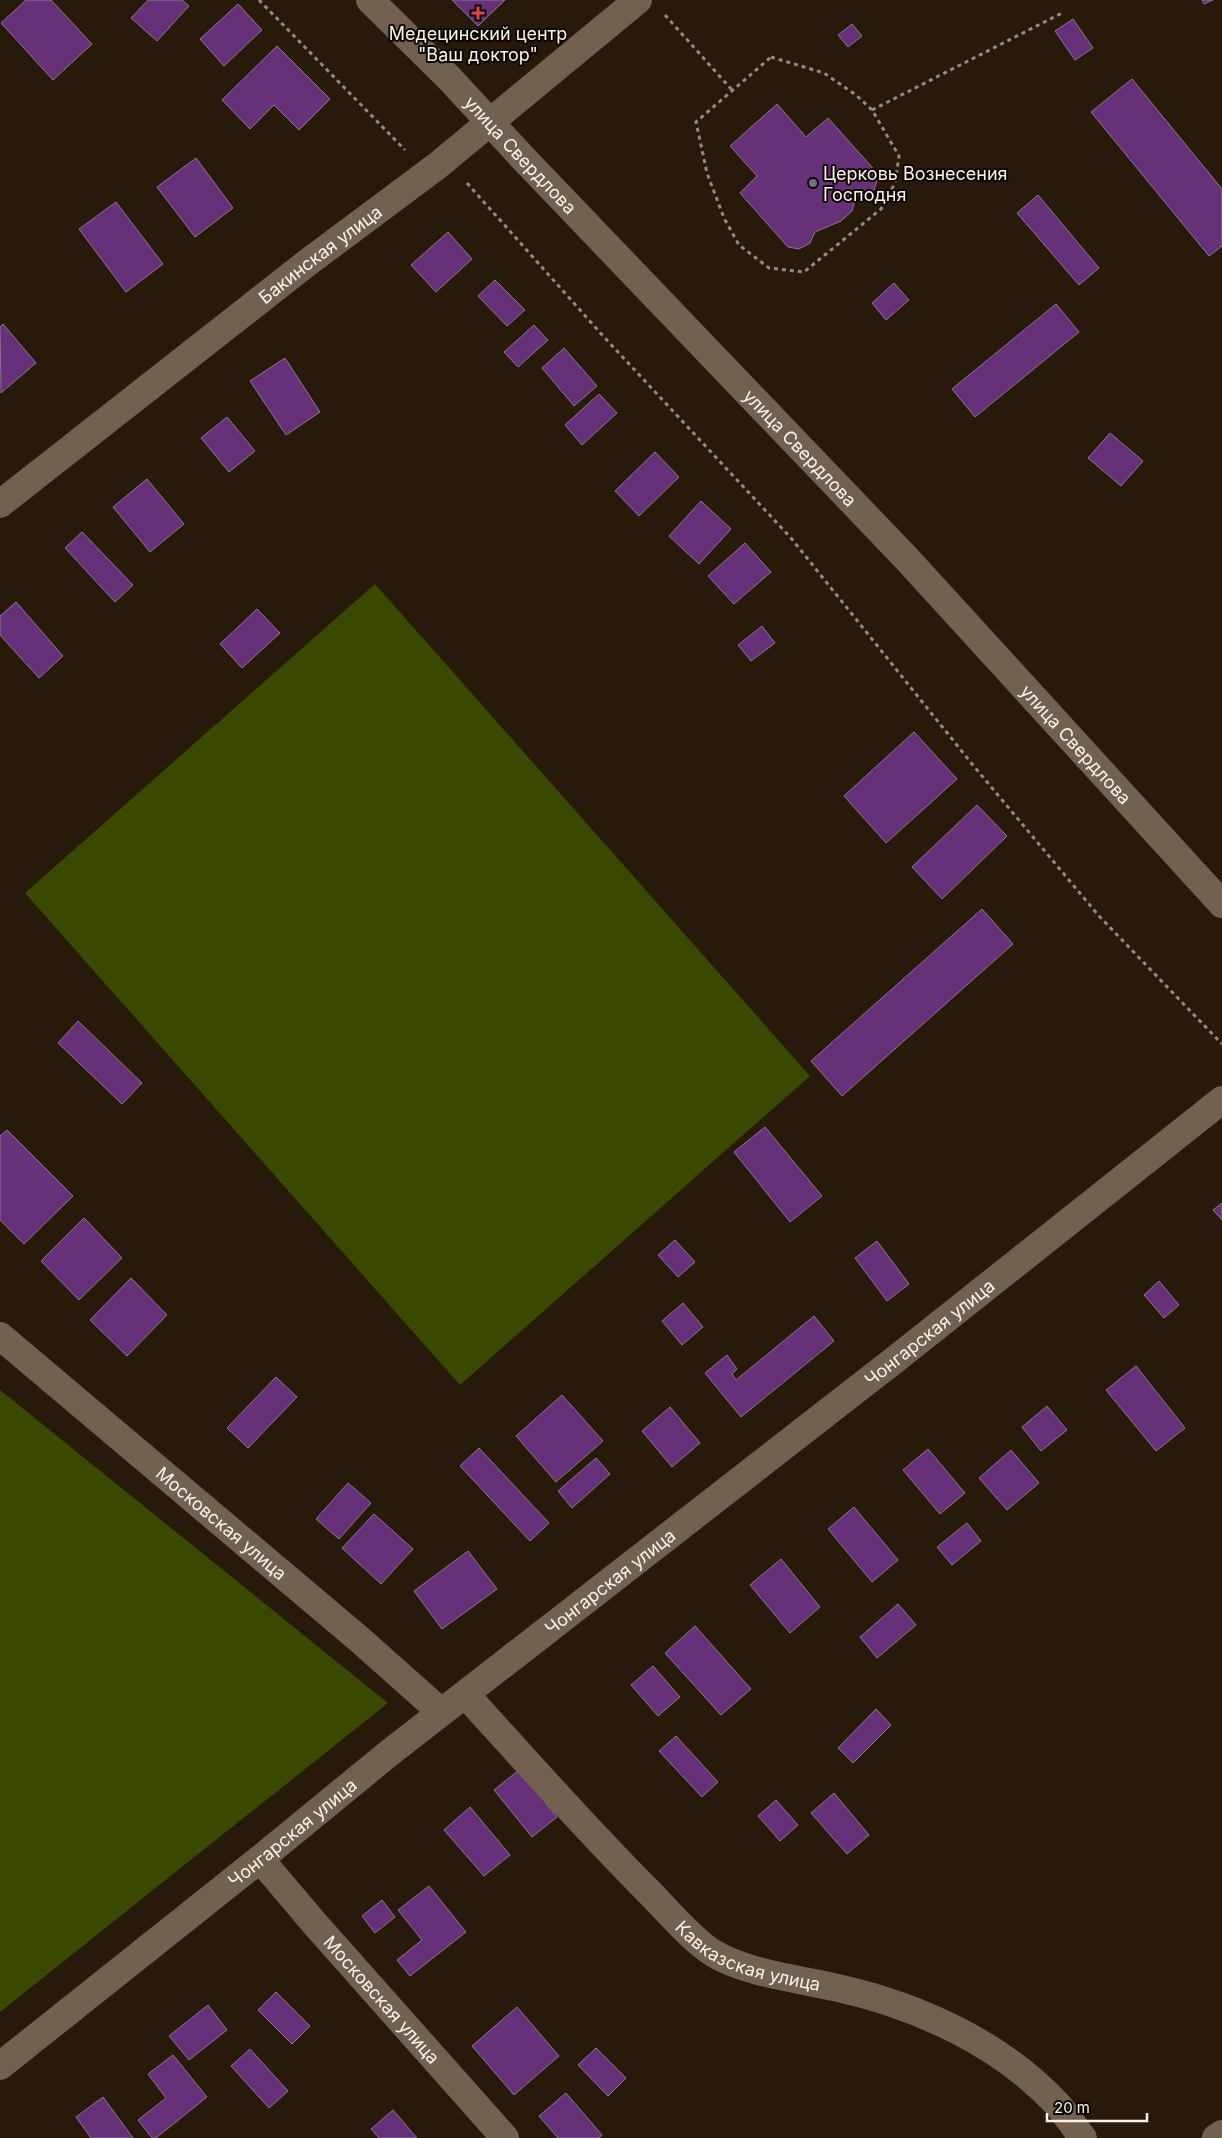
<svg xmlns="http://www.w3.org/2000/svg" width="1222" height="2138" font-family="Inter,sans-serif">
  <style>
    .green { fill: #3a4800 }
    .building { fill: #663178; stroke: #887a8d }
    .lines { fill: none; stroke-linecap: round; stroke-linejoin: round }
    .path { stroke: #968a7e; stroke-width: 3; stroke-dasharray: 4 4; stroke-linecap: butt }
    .minor { stroke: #726150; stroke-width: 28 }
    .health-dot { fill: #e0444e; stroke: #0c0603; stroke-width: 2 }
    .worship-dot { fill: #6b7280; stroke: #0c0603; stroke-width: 2 }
    .labels { text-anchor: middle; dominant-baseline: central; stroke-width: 4; stroke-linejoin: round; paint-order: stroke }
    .poi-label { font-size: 18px; fill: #fdf3e9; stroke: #0c0603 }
    .street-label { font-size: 18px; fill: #fdf3e9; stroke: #0c0603 }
  </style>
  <rect width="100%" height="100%" fill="#281a0b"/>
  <!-- green -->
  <path class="green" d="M375 584 810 1076 460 1385 25 893Z
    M0 1390 388 1703 0 2012Z"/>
  <!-- building -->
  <path class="building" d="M26 0H51L92 44 53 80 1 23Z
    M148 0H182L189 6 157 41 131 18Z
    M452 0H505L478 26Z
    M1202 0H1213L1204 4Z
    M238 4 262 30 224 66 200 39Z
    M1073 19 1093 48 1075 60 1055 31Z
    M852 24 862 36 848 47 838 35Z
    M277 46 330 99 299 130 274 105 250 129 222 100Z
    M1132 79 1222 189V246L1209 256 1091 112Z
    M777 104 806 137 828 118 879 175 874 190 856 196 852 211 841 221 815 232 810 243 799 249 788 247 740 193 757 176 730 146Z
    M196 158 233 208 195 237 157 187Z
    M1038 195 1099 268 1079 285 1017 213Z
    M116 202 163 264 126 292 79 229Z
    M448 232 472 259 436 292 411 265Z
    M495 280 525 310 507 326 478 296Z
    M894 283 909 300 886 320 872 303Z
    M1056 304 1079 332 975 417 952 389Z
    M3 324 36 363 1 393 0 327Z
    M534 325 548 340 518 367 504 352Z
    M564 348 597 386 574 406 542 368Z
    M285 358 320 412 286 435 250 381Z
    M599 394 617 413 582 445 565 425Z
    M227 417 255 451 229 472 201 438Z
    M1110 433 1143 461 1121 486 1088 458Z
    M655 452 679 477 639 516 615 491Z
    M147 479 184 524 150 552 113 507Z
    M701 501 731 529 699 564 669 536Z
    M82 532 133 585 115 602 65 548Z
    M745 543 771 572 734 604 708 576Z
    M16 602 63 656 39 678 0 635V616Z
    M257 609 280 633 242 668 220 644Z
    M762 626 775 643 751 661 738 645Z
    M914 732 957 779 886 843 844 796Z
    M977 805 1007 836 942 899 912 867Z
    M982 909 1013 944 842 1096 811 1061Z
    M78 1021 142 1083 122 1104 58 1043Z
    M765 1127 822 1196 790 1222 734 1152Z
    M7 1130 73 1196 24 1244 0 1220V1136Z
    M1222 1203V1220L1213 1210Z
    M84 1218 122 1258 79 1300 41 1261Z
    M675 1240 695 1262 678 1277 658 1255Z
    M877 1241 909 1284 887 1301 855 1258Z
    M131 1278 167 1315 127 1356 90 1320Z
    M1159 1281 1179 1305 1164 1318 1144 1295Z
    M683 1303 703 1327 682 1345 662 1321Z
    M814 1316 834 1341 741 1417 705 1373 727 1355 737 1369 732 1374 736 1380Z
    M1136 1366 1185 1428 1156 1451 1106 1390Z
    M276 1377 297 1397 248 1448 227 1428Z
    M562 1395 603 1441 556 1482 516 1436Z
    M1047 1406 1067 1430 1041 1451 1022 1427Z
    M670 1407 700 1443 672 1467 642 1431Z
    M479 1448 549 1523 530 1541 460 1466Z
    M928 1449 965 1493 940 1514 903 1470Z
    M1011 1450 1039 1483 1007 1510 979 1478Z
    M596 1458 610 1474 572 1508 558 1491Z
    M348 1483 371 1503 339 1539 316 1519Z
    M854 1507 898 1560 872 1582 828 1529Z
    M374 1514 413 1549 381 1584 342 1548Z
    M967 1523 981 1541 952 1565 937 1547Z
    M468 1551 497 1589 442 1629 414 1591Z
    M781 1559 820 1607 790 1633 750 1585Z
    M898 1604 916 1625 877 1658 860 1637Z
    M695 1626 751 1689 721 1715 665 1653Z
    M653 1666 680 1697 658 1716 631 1685Z
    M876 1709 891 1725 853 1763 838 1748Z
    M676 1736 718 1782 702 1797 659 1751Z
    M519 1770 557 1817 532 1837 494 1790Z
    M834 1793 869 1835 847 1854 811 1813Z
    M776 1800 798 1825 780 1841 758 1816Z
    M470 1807 510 1855 484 1876 444 1830Z
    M429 1886 466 1932 410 1976 397 1960 422 1940 398 1910Z
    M382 1900 395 1917 375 1933 362 1916Z
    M276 1992 310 2026 292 2044 258 2010Z
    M208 2005 227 2030 189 2060 169 2036Z
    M517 2007 559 2056 514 2095 472 2046Z
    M596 2048 626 2078 608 2096 578 2065Z
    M250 2049 288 2091 269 2108 231 2066Z
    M173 2055 207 2097 156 2138H152L138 2120 166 2098 148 2074Z
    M566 2093 602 2135 599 2138H558L539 2116Z
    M103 2097 133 2138H91L76 2117Z
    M393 2110 417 2138H379L371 2129Z"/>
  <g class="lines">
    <!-- path -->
    <path class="path" d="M259 0 405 150
      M665 15 732 90
      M771 57 824 73 856 95 872 110 899 156 895 183 881 209 804 272 769 268 739 245 724 218 707 173 696 122Z
      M872 110 1064 12
      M467 183 604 337 791 538 972 764 1099 916 1222 1044"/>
    <!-- minor -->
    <g class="minor">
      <path id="s1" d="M370 0 449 78 523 158 907 559 1222 904"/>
      <path id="s2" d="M0 504 307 263 437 166 638 0"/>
      <path id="s3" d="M0 1336 359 1639 441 1712"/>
      <path id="s4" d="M466 1695C526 1761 585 1828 648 1891 666 1909 692 1940 713 1953 745 1973 800 1979 838 1988 918 2006 1000 2043 1057 2104 1066 2114 1074 2127 1083 2138"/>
      <path id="s5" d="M260 1859 315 1924 505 2138"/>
      <path id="s6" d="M0 2066 260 1859 388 1754 897 1358 1222 1100"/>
      <path d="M1216 2138 1222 2134"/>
    </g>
  </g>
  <!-- markers -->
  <path class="health-dot" d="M475.5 5.5h5v5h5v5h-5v5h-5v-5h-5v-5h5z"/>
  <circle class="worship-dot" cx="813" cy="183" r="5"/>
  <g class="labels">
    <!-- poi labels -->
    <g class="poi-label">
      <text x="478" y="33">Медецинский центр<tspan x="478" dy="21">"Ваш доктор"</tspan></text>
      <text x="823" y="173" text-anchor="start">Церковь Вознесения<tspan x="823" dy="21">Господня</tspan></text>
    </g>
    <!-- street labels -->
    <g class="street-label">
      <text stroke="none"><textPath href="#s1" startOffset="216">улица Свердлова</textPath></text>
      <text stroke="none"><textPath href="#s2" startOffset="406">Бакинская улица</textPath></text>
      <text stroke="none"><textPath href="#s1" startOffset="621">улица Свердлова</textPath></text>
      <text stroke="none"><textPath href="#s1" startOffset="1026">улица Свердлова</textPath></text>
      <text stroke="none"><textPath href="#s6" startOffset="1184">Чонгарская улица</textPath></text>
      <text stroke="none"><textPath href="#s3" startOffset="290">Московская улица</textPath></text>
      <text stroke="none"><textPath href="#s6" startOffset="779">Чонгарская улица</textPath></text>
      <text stroke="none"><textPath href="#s6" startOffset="374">Чонгарская улица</textPath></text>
      <text stroke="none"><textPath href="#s4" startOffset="391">Кавказская улица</textPath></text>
      <text stroke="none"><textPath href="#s5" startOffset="186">Московская улица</textPath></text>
    </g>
  </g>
  <!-- scale -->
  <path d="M1047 2113v8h100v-8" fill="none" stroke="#fdf3e9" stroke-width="2.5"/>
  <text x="1054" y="2113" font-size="15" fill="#fdf3e9" stroke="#0c0603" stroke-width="4" paint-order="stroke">20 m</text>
</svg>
